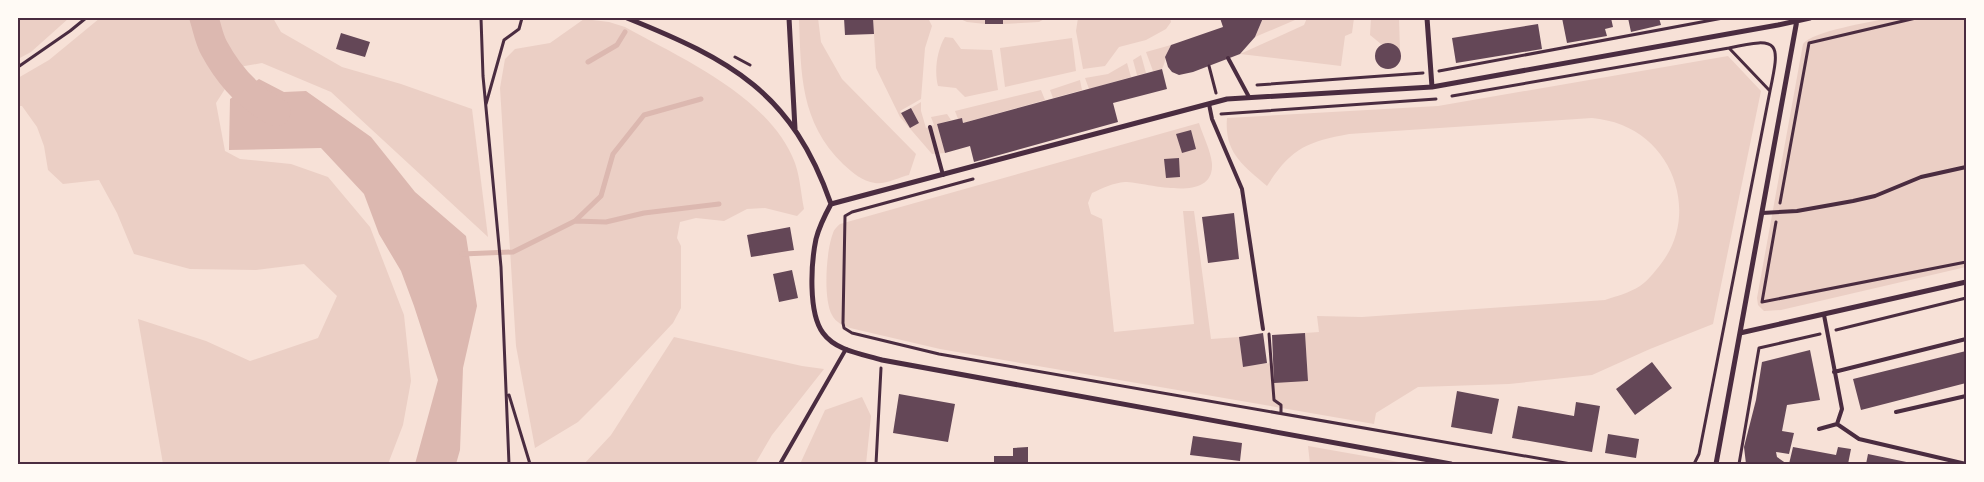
<svg xmlns="http://www.w3.org/2000/svg" width="1984" height="482" font-family="Commissioner,sans-serif">
  <style>
    .green { fill: #ebcfc5 }
    .water { fill: #dcb8b0 }
    .lines { fill: none; stroke-linecap: round; stroke-linejoin: round }
    .stream { stroke: #dcb8b0; stroke-width: 5 }
    .river { stroke: #dcb8b0; stroke-width: 29 }
    .building { fill: #644757 }
    .path { stroke: #4a2c40; stroke-width: 3 }
    .service { stroke: #4a2c40; stroke-width: 4 }
    .minor { stroke: #4a2c40; stroke-width: 5 }
    .neatline { fill: none; stroke: #4a2c40; stroke-width: 2 }
  </style>
  <rect width="100%" height="100%" fill="#f7e1d7"/>
  <!-- green -->
  <path class="green" d="M18 18H69L31 52 18 59Z
    M100 18H273L281 32 342 67 401 84 472 109 488 237 331 92 262 63 239 67 216 103 225 151 240 159 291 164 328 177 370 227 404 315 411 381 403 425 388 464H163L138 319 206 341 250 361 318 338 337 296 304 264 256 270 190 269 134 254 117 213 99 180 63 184 48 170 44 146 37 127 22 106H18V78L49 60Z
    M799 18H818L821 42 842 79 916 154 909 175C900 177 884 185 875 183 862 181 853 173 843 164 800 122 801 74 799 18Z
    M873 18H928L932 26 925 48 921 99 900 111 910 127 919 123 911 108 921 102V111L926 128 934 125 931 117 947 114 951 120 938 124 945 153 932 154 900 117 876 68Z
    M958 18H985V24L967 22Z
    M1003 18H1046L1039 22 1003 24Z
    M1078 18H1170L1171 22 1166 29 1146 40 1119 47 1105 66 1083 69 1076 31Z
    M1263 18H1296L1295 20 1255 37Z
    M1307 18H1354L1352 33 1345 36 1341 66 1240 54 1304 25Z
    M1371 18H1399L1400 51 1391 43 1381 44 1370 35Z
    M1889 18H1966V267L1781 310 1764 311 1758 305 1757 298 1803 44C1813 31 1871 22 1889 18Z
    M584 19 609 22 625 27C683 59 771 98 795 163 800 177 801 194 804 209L797 216 765 208 747 209 724 221 696 218 680 222 677 238 681 246V308L673 323 611 389 578 422 535 448 516 346 500 88 505 59 515 49 550 43Z
    M945 37 953 38 961 49 992 50 998 90 965 97 956 88 938 86C934 71 937 50 945 37Z
    M1072 38 1076 71 1005 87 1000 48Z
    M1171 45C1166 53 1166 61 1162 69L1153 71 1146 52Z
    M1141 55 1146 73 1137 75 1133 60Z
    M1728 56 1761 91 1713 324 1650 349 1592 375 1509 384 1418 387 1376 413 1374 424 940 349 850 328C843 325 836 323 832 315 823 299 826 251 833 233 834 229 837 227 840 224L1199 123C1203 136 1211 151 1212 164 1214 205 1145 182 1125 182 1113 183 1103 188 1092 193L1088 203 1091 214 1102 219 1114 332 1194 324 1183 211H1194L1211 339 1239 337 1243 366 1273 363 1308 380 1305 333 1319 332 1317 316 1362 317 1605 300C1617 296 1629 293 1640 286 1649 280 1657 269 1663 261 1697 214 1675 146 1622 125 1612 121 1602 119 1592 118L1349 134C1307 142 1291 148 1267 186 1243 165 1224 153 1227 118L1438 106Z
    M1127 63 1131 77 1089 89 1085 78 1108 74Z
    M1080 80 1082 90 1053 98 1050 90Z
    M1041 90 1045 100 963 123 962 118 958 119 955 111Z
    M674 337 802 366 824 369 772 435 755 464H584L611 435Z
    M862 397 871 416 866 464H800L825 410Z
    M1308 446 1410 464H1310Z"/>
  <!-- water -->
  <path class="water" d="M259 79 284 92 306 91 371 137 415 192 466 236 477 306 463 368 460 450 456 464H415L438 380 414 306 401 271 379 234 364 194 321 148 229 150 230 99Z"/>
  <g class="lines">
    <!-- stream -->
    <path class="stream" d="M588 62 617 45 625 32
      M575 221 606 222 644 213 719 204
      M462 254 513 252 575 221 601 196 613 154 644 115 701 99"/>
    <!-- river -->
    <path class="river" d="M204 18C207 27 209 39 214 48 228 74 249 98 276 112"/>
  </g>
  <!-- building -->
  <path class="building" d="M844 18H873L874 34 845 35Z
    M985 18H1003V24H985Z
    M1220 18H1263L1255 37 1240 54 1193 72 1179 75 1172 72 1168 67 1165 57 1171 45 1223 27Z
    M1562 18H1611L1613 27 1605 29 1607 36 1567 43Z
    M1628 18H1659L1661 25 1631 32Z
    M1538 24 1542 49 1456 63 1452 38Z
    M341 33 370 42 365 57 336 49Z
    M1375 56a13 13 0 1 1 26 0a13 13 0 1 1-26 0Z
    M1162 69 1167 89 1113 103 1118 122 974 162 970 146 945 153 937 124 962 118 963 123Z
    M911 108 919 123 910 128 901 113Z
    M1191 130 1196 149 1182 153 1176 134Z
    M1179 158 1180 177 1166 178 1164 159Z
    M1234 213 1239 259 1208 263 1202 217Z
    M790 227 794 250 751 257 747 235Z
    M792 270 798 298 779 302 773 274Z
    M1263 333 1267 363 1243 367 1239 337Z
    M1305 333 1308 381 1274 383 1272 335Z
    M1810 350 1820 400 1787 405 1782 431 1794 433 1789 454 1776 452 1777 457 1787 464H1746L1744 447 1756 400 1762 362Z
    M1966 351V383L1861 410 1853 379Z
    M1652 362 1672 388 1635 415 1616 389Z
    M1457 391 1499 399 1492 434 1451 427Z
    M899 394 955 404 948 442 893 433Z
    M1576 402 1600 406 1592 452 1512 438 1518 406 1574 416Z
    M1608 434 1639 439 1636 458 1605 453Z
    M1193 436 1242 443 1240 461 1190 455Z
    M1028 447V464H994V456H1013V448Z
    M1793 447 1836 455 1838 447 1851 449 1848 464H1789Z
    M1868 454 1916 464H1866Z"/>
  <g class="lines">
    <!-- path -->
    <path class="path" d="M481 18 483 76 501 267 509 464
      M1729 48C1781 36 1780 43 1770 91
      M735 57 750 65
      M1209 66 1216 93
      M18 67 70 31 86 18
      M1439 71 1723 18
      M1257 85 1423 73
      M1452 96 1729 48 1770 91 1699 454 1694 464
      M486 104 504 40 519 29 522 18
      M1221 114 1436 99
      M973 179 852 212 845 216 843 323 844 328 852 333 939 354 1571 464
      M1780 203 1809 43 1916 18
      M1776 222 1762 302 1966 262
      M1836 330 1966 298
      M1269 334 1274 400 1281 405V413
      M509 395 530 464
      M876 464 881 368
      M1739 464 1759 348 1820 334"/>
    <!-- service -->
    <path class="service" d="M1228 58 1249 97
      M1209 104 1212 119 1242 189 1263 329
      M930 127 943 175
      M1762 213 1797 211 1853 201 1875 196 1921 177 1966 167
      M1834 372 1966 339
      M1896 412 1966 396
      M1837 424 1859 439 1966 464
      M1819 429 1837 424 1842 409 1824 315
      M780 464 846 349"/>
    <!-- minor -->
    <path class="minor" d="M627 18C731 60 792 92 831 204 825 215 819 227 816 239 811 263 808 313 823 333 836 351 862 354 882 360L1451 464
      M789 18 795 129
      M1427 18 1432 87
      M831 204 1227 99 1432 87 1778 25 1810 18
      M1740 333 1966 282
      M1716 464 1797 20"/>
  </g>
  <!-- border -->
  <rect width="1984" height="482" fill="none" stroke="#fffaf5" stroke-width="38"/>
  <rect x="19" y="19" width="1946" height="444" class="neatline"/>
</svg>
